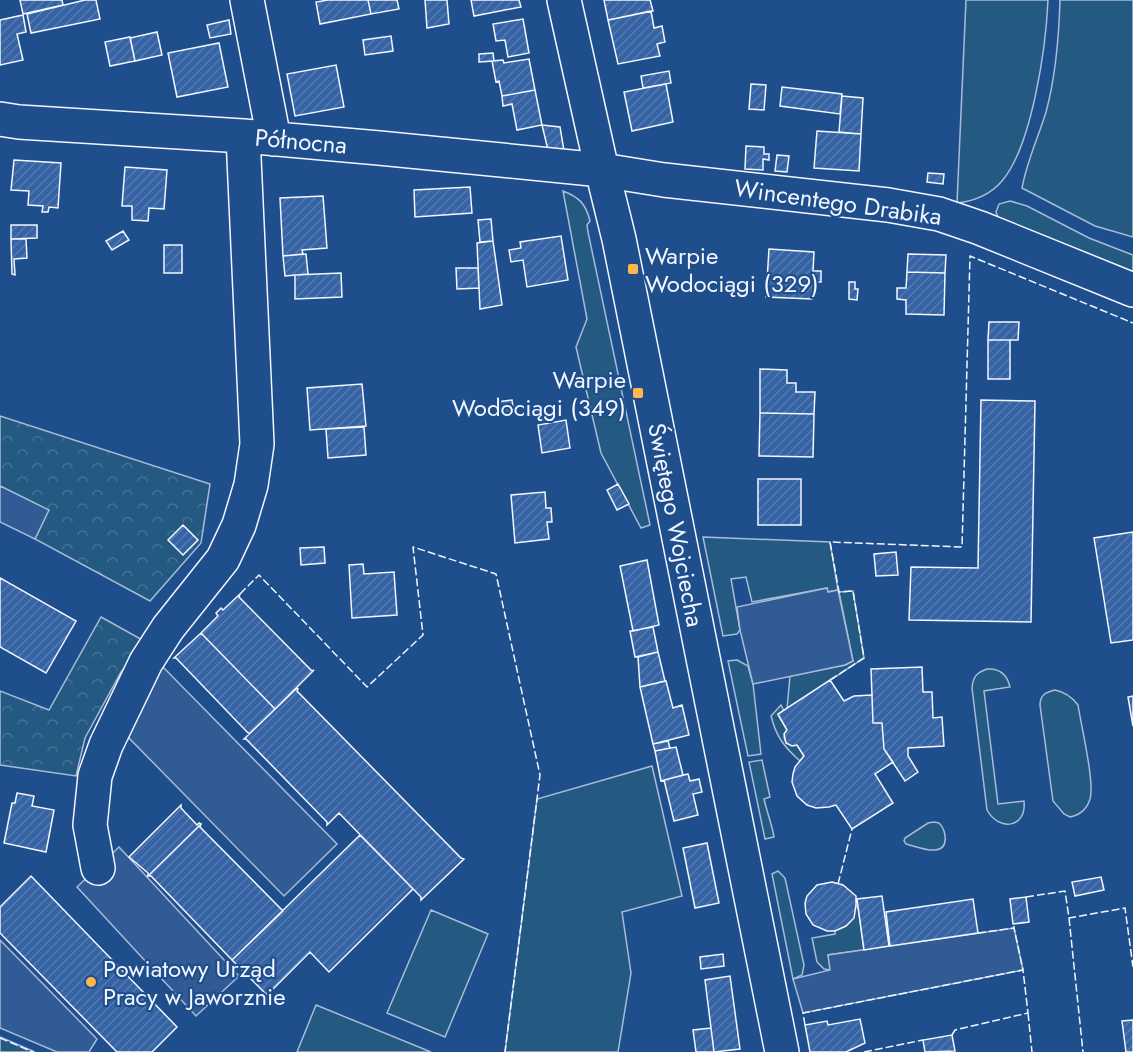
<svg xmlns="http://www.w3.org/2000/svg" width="1133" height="1052" font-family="Jost,sans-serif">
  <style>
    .green { fill: #245a82; stroke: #a8bbd7; stroke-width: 1.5 }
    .forest { fill: url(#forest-crowns); stroke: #a8bbd7; stroke-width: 1.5 }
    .parking { fill: #305b95; stroke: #a8bbd7; stroke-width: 1.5 }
    .building { fill: url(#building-hatch); stroke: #f2f6ff; stroke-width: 1.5 }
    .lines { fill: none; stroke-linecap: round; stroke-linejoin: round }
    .minor-casing { stroke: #f2f6ff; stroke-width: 36 }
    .minor { stroke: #1f4e8c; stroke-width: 33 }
    .fence { stroke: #f2f6ff; stroke-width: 1.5; stroke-dasharray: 8 3; stroke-linecap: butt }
    .poi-dot { fill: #ffb74d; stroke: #1f4e8c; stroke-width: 2 }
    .labels { text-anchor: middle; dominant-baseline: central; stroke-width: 4.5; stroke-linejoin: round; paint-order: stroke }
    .street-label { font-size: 24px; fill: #f2f6ff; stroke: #1f4e8c }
    .poi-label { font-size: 24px; fill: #f2f6ff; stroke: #1f4e8c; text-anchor: start }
  </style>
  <defs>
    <pattern id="forest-crowns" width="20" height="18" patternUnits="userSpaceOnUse" patternTransform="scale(1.5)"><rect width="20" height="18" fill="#245a82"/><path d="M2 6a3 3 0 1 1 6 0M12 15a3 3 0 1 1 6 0" fill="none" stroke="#447295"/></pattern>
    <pattern id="building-hatch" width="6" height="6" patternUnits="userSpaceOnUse" patternTransform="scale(1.5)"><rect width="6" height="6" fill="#3563a3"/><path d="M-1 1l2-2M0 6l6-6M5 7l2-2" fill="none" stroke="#537ab1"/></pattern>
  </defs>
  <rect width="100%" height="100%" fill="#1f4e8c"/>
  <!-- green -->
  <path class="green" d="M966 0H1048C1046 47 1032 146 1002 181 990 195 975 201 957 203Z
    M1060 0H1133V237L1095 226 1022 188C1027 161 1038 138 1046 112 1055 79 1059 34 1060 0Z
    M563 191C579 197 586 204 590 221L587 225 588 232 650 525 641 528 601 453 576 347 587 319Z
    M1010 201 1027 206 1089 238 1133 255V279L1000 222 996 212 999 204Z
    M703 537 830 542 838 590 828 592 827 588 752 602 746 577 731 579 740 630 737 634 723 636Z
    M853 591 864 658 787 709 790 676 845 665 853 661 839 592Z
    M737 660 748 666 753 684 761 754 748 756 728 661Z
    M987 669C1000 668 1007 674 1010 687L984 691 998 804 1024 801C1027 828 999 832 987 810L972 688C973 677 976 673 987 669Z
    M1055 690C1065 692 1072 697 1078 705 1081 725 1095 783 1090 799 1087 809 1080 815 1070 817L1064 814 1053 801 1040 705C1040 695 1046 692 1055 690Z
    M781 705 784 711 778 715 787 730C780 739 787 746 797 745L804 756 800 761C784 747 776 736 771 716Z
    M762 760 770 797 764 799C767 812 772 825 774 837L765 839 749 762Z
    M652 766 682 896 622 912 631 973 618 1052H505L537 799Z
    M934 822 939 823C946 830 950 849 935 850 927 851 914 846 906 844L904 841 905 838 928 823Z
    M778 871 785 878 804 965 802 975 793 979 772 874Z
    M855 905 858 908 864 950 828 955 831 970 824 969 817 962 812 938 835 934V930C848 925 855 920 855 905Z
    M431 910 488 934 445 1037 387 1013Z
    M316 1005 431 1052H297Z"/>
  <!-- forest -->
  <path class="forest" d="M0 416 210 484 201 543 150 601 35 539 48 510 0 486Z
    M101 617 146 642 121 672 85 738 76 776 0 765V691L49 710Z
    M0 1037 35 1052H0Z"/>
  <!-- parking -->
  <path class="parking" d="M0 486 49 510 35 539 0 522Z
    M827 588 828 592 838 590 853 661 845 665 753 684 740 630 737 607Z
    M162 666 337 844 284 896 127 736Z
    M119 847 239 976 196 1016 77 887Z
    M1014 928 1023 970 803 1013 793 979 830 970 828 955Z
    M0 940 97 1039 89 1052H57L0 1028Z"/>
  <!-- building -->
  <path class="building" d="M20 0H62L63 5 23 14Z
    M96 0 100 19 31 33 27 14 85 0Z
    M368 0H397L399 9 371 14Z
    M368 0 371 14 320 24 316 2 328 0Z
    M425 0H447L449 24 427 28Z
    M471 0H519L521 7 474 16Z
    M604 0H650L653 11 608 20Z
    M651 11 654 28 662 26 665 42 657 44 660 56 618 64 608 20Z
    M23 15 26 32 17 34 23 60 0 65V20Z
    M523 19 529 53 508 57 505 40 496 41 493 24Z
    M229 20 231 34 210 38 207 25Z
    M157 32 162 55 135 61 130 38Z
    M391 36 393 51 365 55 363 40Z
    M130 37 135 61 110 66 105 42Z
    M219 43 228 87 177 97 168 53Z
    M493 53 494 61 479 62V54Z
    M529 59 535 90 502 96 499 81 496 82 492 61 503 60 504 63Z
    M336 65 344 107 295 116 287 74Z
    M669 71 671 83 643 88 641 76Z
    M666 84 673 122 632 131 624 92Z
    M751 84 766 85 764 110 749 109Z
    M782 87 842 94 840 114 780 106Z
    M535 90 542 125 517 130 512 104 503 106 502 96Z
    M842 96 863 98 861 134 839 132Z
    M542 125 560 127 564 151 548 150Z
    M817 131 861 134 859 171 814 168Z
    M746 146 764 147V154H769V160L763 159V170L745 169Z
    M777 155 789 156 787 172 775 171Z
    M14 160 61 163 58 208 49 207 48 212H42L43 206 28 205 29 191 11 190Z
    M125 167 167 170 164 209 149 208 148 221 132 220V206H122Z
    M928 173 944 174 943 184 927 182Z
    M470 187 472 213 415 217 414 190Z
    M323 196 327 248 302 250 303 254 283 256 280 198Z
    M491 219 493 241 480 242 478 220Z
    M11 225H37V238L11 239Z
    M123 231 129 240 112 250 106 241Z
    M561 236 568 280 527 287 523 260 511 262 509 250 521 248 520 242Z
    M11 239H26L27 258 14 259 15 275 12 274Z
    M493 241 502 305 480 309 477 243Z
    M164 245H182V273H164Z
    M769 249 814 252 813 271H821V282H813L812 299 766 297Z
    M306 254 308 274 285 276 283 256Z
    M908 254 946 255 945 273 907 272Z
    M456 268H478L479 288 457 289Z
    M907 272 945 273 944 315 906 314V300L897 299V288H906Z
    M341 273 342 297 295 299V275Z
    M849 282H855V289H858L857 300 849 299Z
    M989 322H1019L1018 340H988Z
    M988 340H1010V379H988Z
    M760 369 787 370V383H796V392H815L814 414 760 413Z
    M362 384 366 426 310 430 307 388Z
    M512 400 514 413 499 415 497 402Z
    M981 400 1035 401 1031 622 909 620 911 567 978 568Z
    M760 413 814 414 813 457 759 456Z
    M566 420 570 448 542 453 538 425Z
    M364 427 366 455 328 458 326 429Z
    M758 479H801V525H758Z
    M618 484 629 504 617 510 607 490Z
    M545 492 546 508H551L552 522H547L549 539 515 543 511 495Z
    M183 525 198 540 183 555 168 540Z
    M1133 532V640L1111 643 1094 538Z
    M324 547 325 563 301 565 300 548Z
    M896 552 898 575 876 576 874 554Z
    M647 560 659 625 633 631 620 566Z
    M363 564 364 574 394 572 397 615 352 618 349 565Z
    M0 578 76 621 46 673 0 647Z
    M240 594 239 597 312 671 314 670 275 709 201 633 218 616 216 613 221 608 223 610Z
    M653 627 658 652 635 657 630 631Z
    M201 633 275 709 249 734 176 658H174Z
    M658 652 665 681 640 687 638 657Z
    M922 667 923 692H932L933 718 942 717 944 746 908 748V756L918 772 905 781 884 749 882 723H873L871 669Z
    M830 680 844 701 854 696 872 695 873 723H882L884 749 893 762 875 774 893 803 852 829 836 805 829 807 816 808 807 805 797 796 792 782 793 774 795 767 804 756 797 745 792 746 786 743 784 734 787 730 778 714Z
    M666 681 673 708 682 705 689 735 653 744 640 687Z
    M297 688 298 689 297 691 461 858 464 859 421 900V897L339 813 327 825V822L246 739H244Z
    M1133 696V726L1128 697Z
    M668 741 670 748 655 751 653 744Z
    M676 747 683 775 661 781 655 751Z
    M688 774 690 781 699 779 702 792 693 794 698 815 674 821 664 780Z
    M17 793 34 796 32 806 54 810 46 852 4 843 12 803H15Z
    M181 805V808L197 825 199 823 201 824 148 876V873L129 857Z
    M201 824 200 827 283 911 232 960 151 876H148Z
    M360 835 413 889 329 972 310 952 267 995 232 960Z
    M707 843 719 903 695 908 683 848Z
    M31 876 177 1027 152 1052H117L0 933V907Z
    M1101 877 1104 890 1075 896 1072 882Z
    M832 882 843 885 856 896V905L854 918 846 926 835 931H827L813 925 806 914 805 903 807 896 817 885Z
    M882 896 889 946 864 950 857 899Z
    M1026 897 1029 922 1013 924 1010 899Z
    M973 899 978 933 890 946 886 912Z
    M723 954 724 966 701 969 700 957Z
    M730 976 740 1049 714 1052 705 980Z
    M860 1019 865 1043 846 1052H810L805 1025 827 1021 828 1025Z
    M1133 1020V1052H1126L1122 1021Z
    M711 1028 714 1052H696L693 1030Z
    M952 1035 955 1051 925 1052 923 1040Z"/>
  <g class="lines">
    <!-- minor casing -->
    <g class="minor-casing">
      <path id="minor" d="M247 0 274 139
        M564 0 602 170 619 239 782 1052
        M0 119 19 122 243 136 379 148 602 170 664 180 888 205 939 214 980 228 1133 290
        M98 868 90 825 95 776 106 745 146 662 168 628 223 559 239 525 251 485 257 444 243 136"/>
    </g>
    <!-- minor -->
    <use href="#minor" class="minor"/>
    <!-- fence -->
    <path class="fence" d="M240 594 259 575 367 687 423 635 413 547 496 574 540 775 505 1052
      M830 680 864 658 853 591 839 592 830 542 962 547 970 256 1133 323
      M838 884 852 829
      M1026 897 1065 891 1069 918 1125 908 1133 967
      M1069 918 1083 1052
      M978 933 1014 928V926
      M1028 1013 1032 1052
      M805 1025 803 1013 1023 970 1014 928
      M952 1035 955 1030 1028 1013 1023 970
      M0 1038 33 1052
      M864 1052 923 1040"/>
  </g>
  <!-- markers -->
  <g class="poi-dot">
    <rect x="627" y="263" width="12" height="12" rx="3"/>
    <rect x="632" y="387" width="12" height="12" rx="3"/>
    <circle cx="91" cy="982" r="6"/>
  </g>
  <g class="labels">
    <!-- street labels -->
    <g class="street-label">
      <text transform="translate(301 141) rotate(5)">Północna</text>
      <text transform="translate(838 202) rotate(8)">Wincentego Drabika</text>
      <text transform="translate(676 525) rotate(79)">Świętego Wojciecha</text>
    </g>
    <!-- poi labels -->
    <g class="poi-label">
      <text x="645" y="255">Warpie<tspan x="645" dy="28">Wodociągi (329)</tspan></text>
      <text x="626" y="379" text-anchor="end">Warpie<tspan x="626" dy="28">Wodociągi (349)</tspan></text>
      <text x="103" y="968">Powiatowy Urząd<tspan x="103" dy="28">Pracy w Jaworznie</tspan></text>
    </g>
  </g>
</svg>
